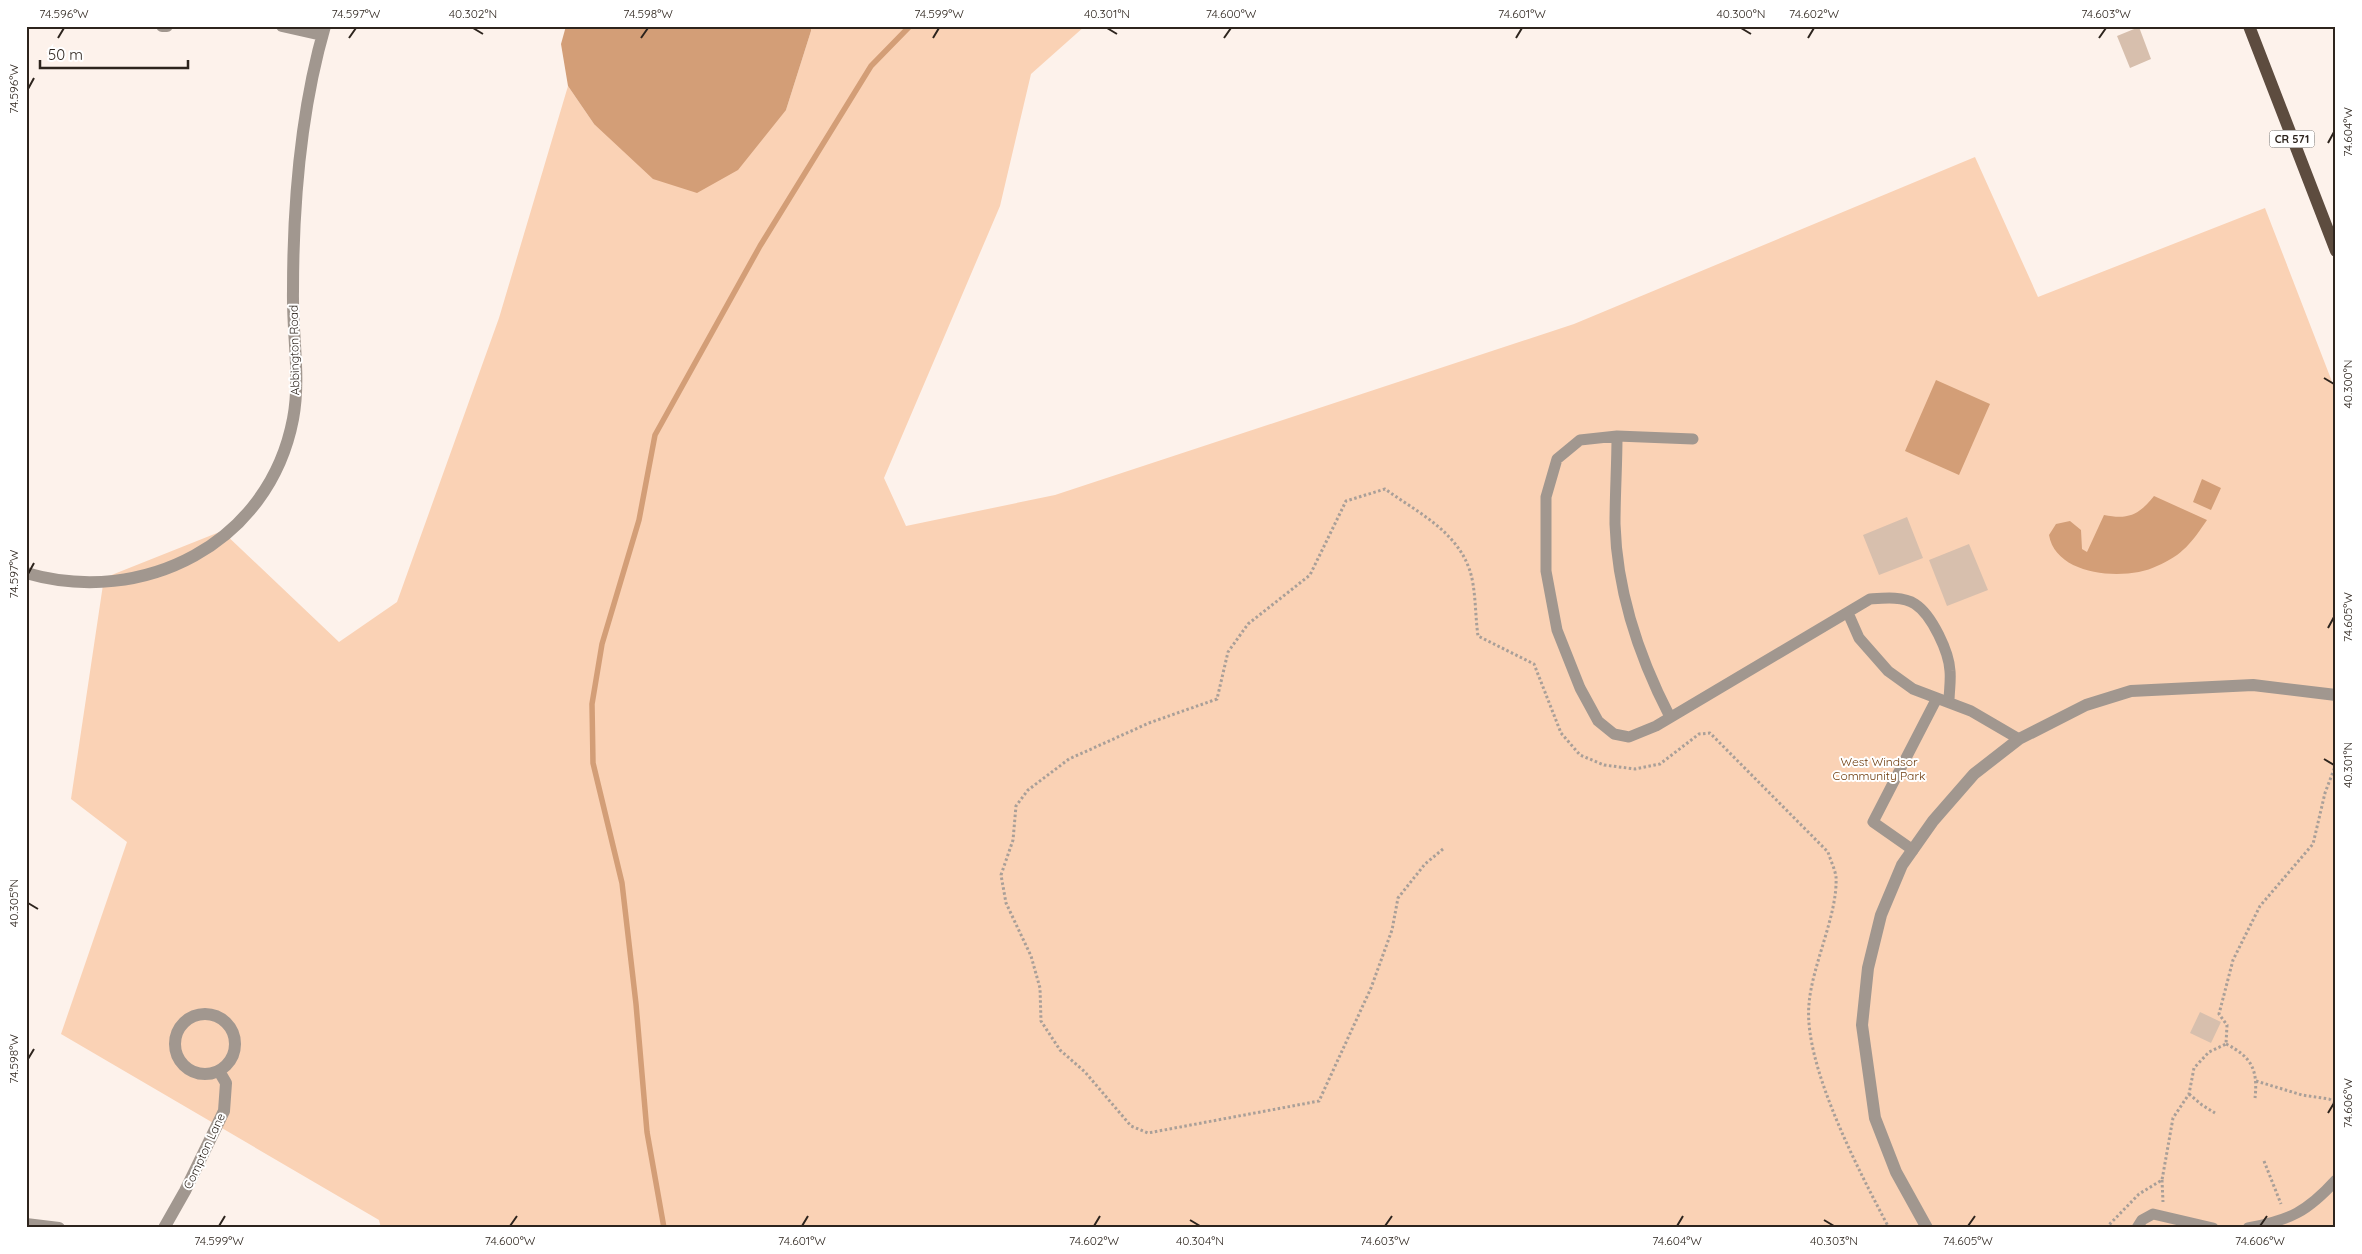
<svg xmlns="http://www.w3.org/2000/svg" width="2362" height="1254" font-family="Quicksand,sans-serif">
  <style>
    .green { fill: #fad2b5 }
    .water { fill: #d39e77 }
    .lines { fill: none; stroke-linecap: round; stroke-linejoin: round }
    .stream { stroke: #d39e77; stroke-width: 5.5 }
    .building { fill: #d7bfad }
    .path { stroke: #a99f98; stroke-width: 3; stroke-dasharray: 2.5 2.5; stroke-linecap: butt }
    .service { stroke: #a1978f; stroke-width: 11 }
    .minor { stroke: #a1978f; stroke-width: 12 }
    .primary { stroke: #5d4c3f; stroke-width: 12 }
    .ticks { fill: none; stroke: #2d241d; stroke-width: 2 }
    .labels { text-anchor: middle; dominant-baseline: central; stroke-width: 4; stroke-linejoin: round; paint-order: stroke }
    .shield { fill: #fff; stroke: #6c6661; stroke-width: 1 }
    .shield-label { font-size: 11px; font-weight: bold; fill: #2d241d }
    .street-label { font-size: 12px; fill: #2d241d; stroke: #fff }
    .park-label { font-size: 12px; fill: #6d3b0c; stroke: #fff }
    .neatline { fill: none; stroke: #2d241d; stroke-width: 2 }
    .ticks-label { font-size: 12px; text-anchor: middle; fill: #2d241d }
  </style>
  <rect width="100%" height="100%" fill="#fdf2eb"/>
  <!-- green -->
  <path class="green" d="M811 26H1085L1031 74 1000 206 884 478 906 526 1055 495 1574 324 1975 157 2038 297 2265 208 2336 392V1228H381L379 1220 61 1034 127 842 71 799 104 578 222 531 339 642 397 602 499 318 568 86 594 124 786 110 811 31Z"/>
  <!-- water -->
  <path class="water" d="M566 26H811V31L786 110 738 170 697 193 653 179 594 124 568 86 561 44Z
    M1936 380 1990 404 1959 475 1905 451Z
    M2202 479 2221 488 2211 510 2193 502Z
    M2154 496 2207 520C2192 542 2183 555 2157 566 2127 581 2056 577 2049 535L2056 524 2070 521 2081 530 2082 549 2087 552 2104 515C2128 520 2139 515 2154 496Z"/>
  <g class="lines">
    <!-- stream -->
    <path class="stream" d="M664 1228 647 1132 636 1004 622 883 593 763 592 704 602 644 639 520 655 435 760 246 871 66 910 26"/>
  </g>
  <!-- building -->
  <path class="building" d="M2139 27 2151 59 2130 68 2117 36Z
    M1907 517 1923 558 1879 575 1863 535Z
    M1969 544 1988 590 1947 606 1929 560Z
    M2200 1012 2221 1022 2211 1043 2190 1033Z"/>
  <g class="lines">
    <!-- path -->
    <path class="path" d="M1443 849 1425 864 1398 898 1392 930 1371 988 1319 1101 1148 1133 1131 1126 1085 1072 1060 1050 1041 1021 1040 988 1031 956 1006 903 1001 875 1013 840 1016 806 1028 790 1069 759 1149 723 1217 699 1228 652 1248 624 1310 575 1346 501 1385 489C1417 512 1457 531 1470 571 1476 590 1475 615 1478 636L1534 664 1561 733 1580 755 1604 765 1635 769 1660 764 1699 734 1710 733 1828 852C1830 859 1835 869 1836 877 1838 914 1812 965 1809 1004 1803 1065 1860 1173 1889 1228
      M2226 1044C2252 1057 2258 1070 2255 1098
      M2256 1081 2302 1095 2329 1099 2336 1103
      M2189 1094 2202 1105 2215 1113
      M2264 1161 2281 1204
      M2162 1180 2163 1202
      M2106 1228 2139 1194 2162 1180 2173 1118 2189 1094 2194 1068 2209 1052 2226 1044 2227 1025 2219 1014 2233 960 2260 906 2313 844 2325 793 2336 764"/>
    <!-- service -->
    <path class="service" d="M1617 436 1693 439
      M1848 613 1859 638 1888 671 1913 689 1971 711 2019 739
      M1670 717C1640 659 1617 591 1615 524 1615 494 1617 465 1617 436L1580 440 1557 459 1546 497V571L1557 630 1580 688 1598 721 1614 734 1629 737 1656 726 1870 599C1884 598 1903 596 1915 604 1932 615 1949 652 1950 671 1951 681 1949 692 1949 702
      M1913 850 1873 822 1937 698
      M2137 1228 2142 1220 2153 1214 2213 1228
      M2248 1228C2290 1220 2307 1212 2336 1180"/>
    <!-- minor -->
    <path class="minor" d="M162 26H167
      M282 26 322 35
      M26 573C143 607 269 544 293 419 301 377 292 334 293 291 293 203 300 112 325 26
      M175 1044a30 30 0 1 1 60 0a30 30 0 1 1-60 0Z
      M26 1224 59 1228
      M164 1228 185 1191 224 1111 226 1083 219 1071
      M1927 1228 1896 1172 1875 1118 1862 1025 1868 968 1881 915 1902 865 1933 821 1974 774 2019 739 2086 705 2131 691 2253 685 2336 695"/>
    <!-- primary -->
    <path class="primary" d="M2249 26 2336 251"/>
  </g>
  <!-- ticks -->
  <path class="ticks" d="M473 28 483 34M1107 28 1117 34M1741 28 1751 34M58 38 64 28M349 38 356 28M641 38 648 28M933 38 939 28M1224 38 1231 28M1516 38 1522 28M1808 38 1814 28M2099 38 2106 28M28 89 34 78M2328 143 2334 132M2324 378 2334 384M28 574 34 563M2328 628 2334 617M2324 759 2334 765M28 903 38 909M28 1059 34 1049M2328 1113 2334 1103M1190 1220 1200 1226M1824 1220 1834 1226M219 1226 225 1216M510 1226 517 1216M802 1226 808 1216M1094 1226 1100 1216M1385 1226 1392 1216M1677 1226 1683 1216M1968 1226 1975 1216M2260 1226 2267 1216"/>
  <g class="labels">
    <!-- shield labels -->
    <rect class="shield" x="2269.5" y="130.5" width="45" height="17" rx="4"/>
    <g class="shield-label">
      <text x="2292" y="139">CR 571</text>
    </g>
    <!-- street labels -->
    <g class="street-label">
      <text transform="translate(294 350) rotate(-91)">Abbington Road</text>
      <text transform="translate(204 1151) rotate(-65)">Compton Lane</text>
    </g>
    <!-- park labels -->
    <g class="park-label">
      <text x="1879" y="761">West Windsor<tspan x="1879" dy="14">Community Park</tspan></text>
    </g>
  </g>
  <!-- border -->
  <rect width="2362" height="1254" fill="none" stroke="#ffffff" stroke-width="55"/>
  <!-- scale -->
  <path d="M40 60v8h148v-8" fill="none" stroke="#2d241d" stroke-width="2.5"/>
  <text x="48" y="60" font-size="15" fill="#2d241d" stroke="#ffffff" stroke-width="4" paint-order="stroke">50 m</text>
  <rect x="28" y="28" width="2306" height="1198" class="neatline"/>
  <g class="ticks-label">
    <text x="64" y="18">74.596°W</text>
    <text x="356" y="18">74.597°W</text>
    <text x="473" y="18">40.302°N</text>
    <text x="648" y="18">74.598°W</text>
    <text x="939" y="18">74.599°W</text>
    <text x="1107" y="18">40.301°N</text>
    <text x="1231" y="18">74.600°W</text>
    <text x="1522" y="18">74.601°W</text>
    <text x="1741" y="18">40.300°N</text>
    <text x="1814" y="18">74.602°W</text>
    <text x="2106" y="18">74.603°W</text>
    <text transform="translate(14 89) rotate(-90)" y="4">74.596°W</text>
    <text transform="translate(2348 132) rotate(-90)" y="4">74.604°W</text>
    <text transform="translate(2348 384) rotate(-90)" y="4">40.300°N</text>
    <text transform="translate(14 574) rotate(-90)" y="4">74.597°W</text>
    <text transform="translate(2348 617) rotate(-90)" y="4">74.605°W</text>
    <text transform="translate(2348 765) rotate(-90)" y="4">40.301°N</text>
    <text transform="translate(14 903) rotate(-90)" y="4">40.305°N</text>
    <text transform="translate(14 1059) rotate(-90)" y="4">74.598°W</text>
    <text transform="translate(2348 1103) rotate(-90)" y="4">74.606°W</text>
    <text x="219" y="1245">74.599°W</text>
    <text x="510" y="1245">74.600°W</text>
    <text x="802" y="1245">74.601°W</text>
    <text x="1094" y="1245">74.602°W</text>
    <text x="1200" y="1245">40.304°N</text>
    <text x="1385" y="1245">74.603°W</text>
    <text x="1677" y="1245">74.604°W</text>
    <text x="1834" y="1245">40.303°N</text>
    <text x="1968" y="1245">74.605°W</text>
    <text x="2260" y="1245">74.606°W</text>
  </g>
</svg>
